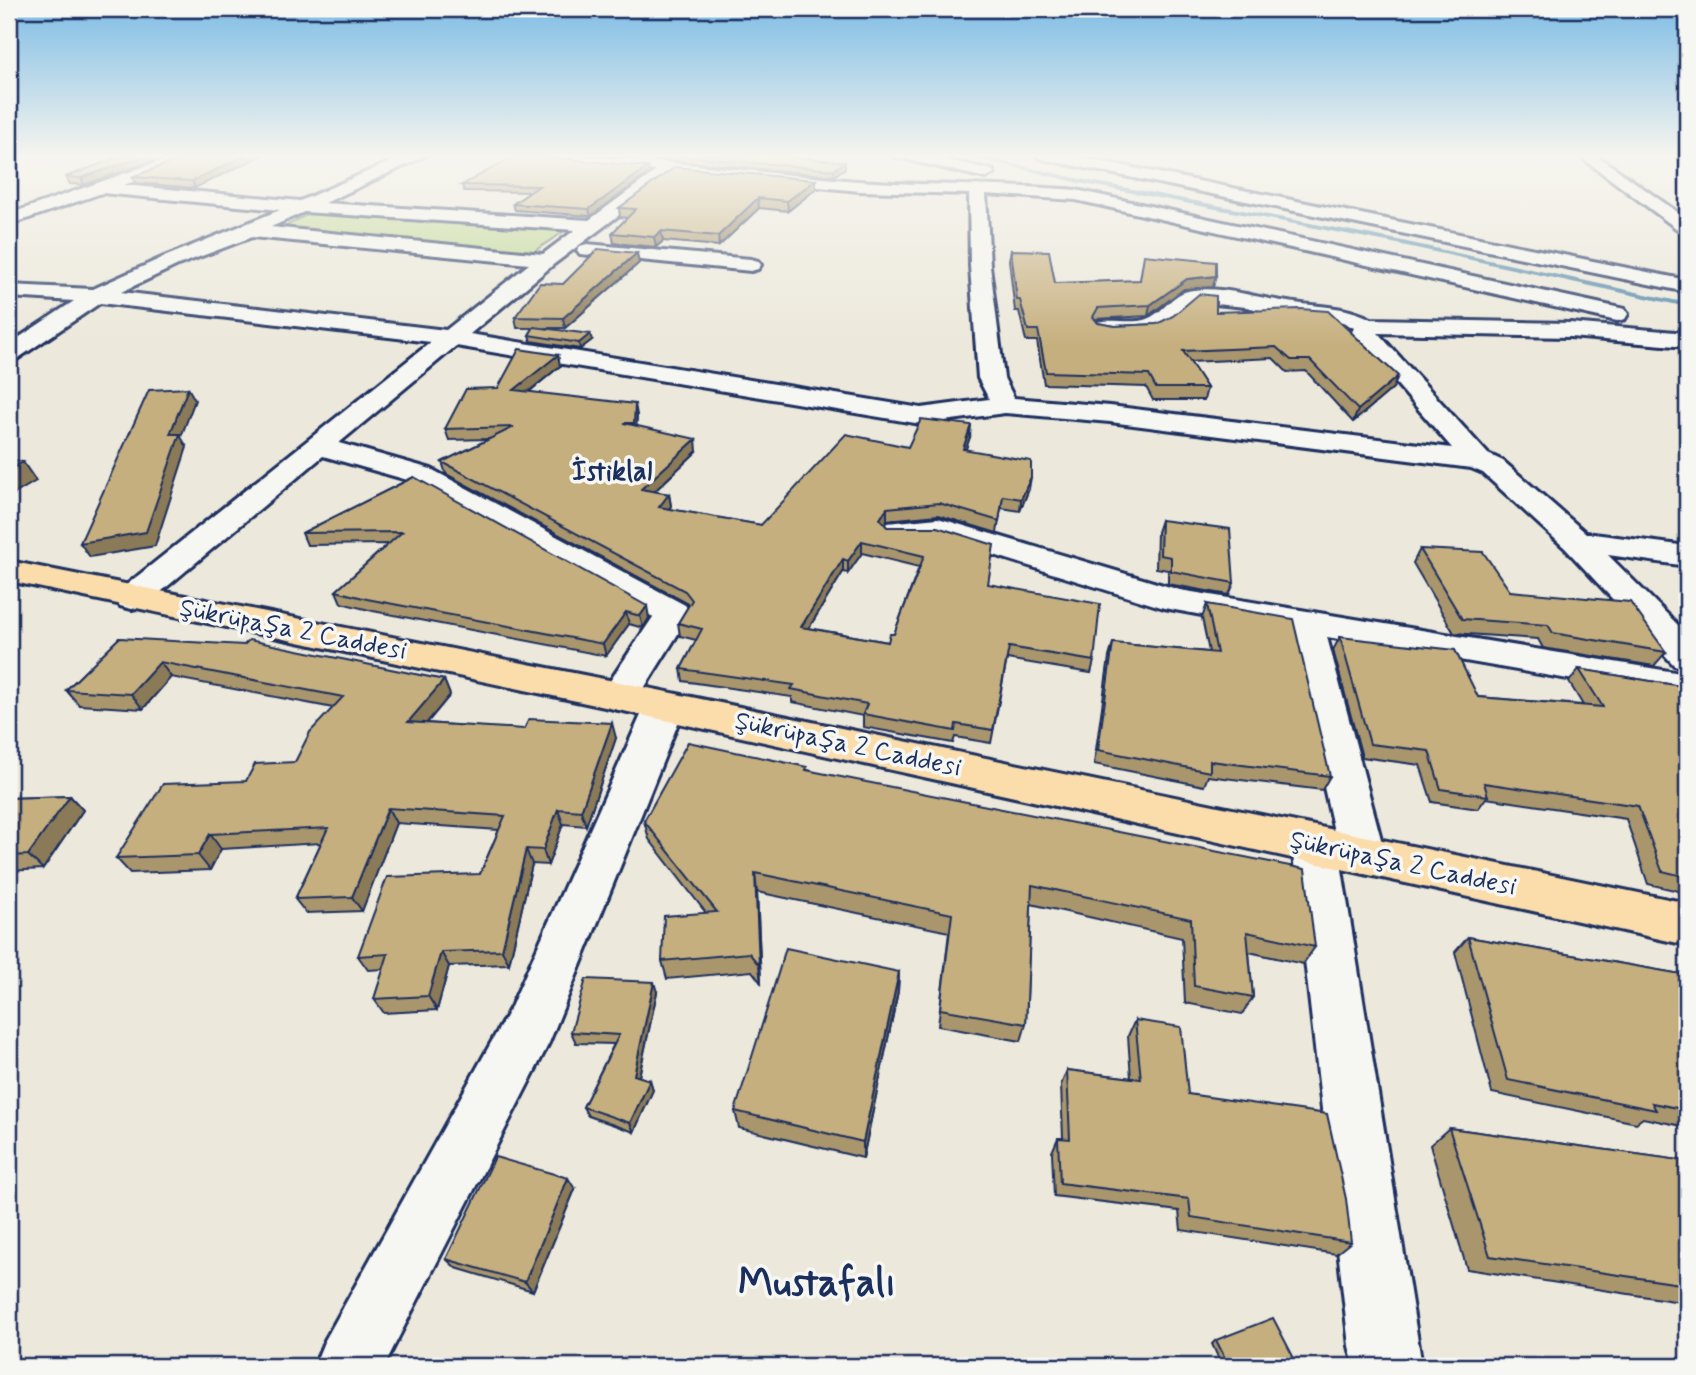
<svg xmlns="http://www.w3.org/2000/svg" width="1696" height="1375" font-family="Mynerve,sans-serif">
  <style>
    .green { fill: #bbd58d; stroke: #6b8276; stroke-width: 2 }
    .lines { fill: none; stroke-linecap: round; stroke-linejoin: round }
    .stream { fill: #588bad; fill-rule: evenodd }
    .minor-casing { stroke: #1b2f5e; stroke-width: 6 }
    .major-casing { stroke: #1b2f5e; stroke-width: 6 }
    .minor { fill: #f6f6f2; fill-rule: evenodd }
    .major { fill: #fbddab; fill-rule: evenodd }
    .wall { fill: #aa966c; stroke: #1b2f5e; stroke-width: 2; fill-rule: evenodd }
    .shaded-wall { fill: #8b7a58; stroke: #1b2f5e; stroke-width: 2 }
    .building { fill: #c6af7e; stroke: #1b2f5e; stroke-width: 2; fill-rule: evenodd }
    .labels { text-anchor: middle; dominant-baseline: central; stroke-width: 7; stroke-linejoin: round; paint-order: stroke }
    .street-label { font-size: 26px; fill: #1b2f5e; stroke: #f6f6f2 }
    .far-district-label { font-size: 28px; font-weight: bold; fill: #1b2f5e; stroke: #f6f6f2 }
    .near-district-label { font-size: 40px; font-weight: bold; fill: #1b2f5e; stroke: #f6f6f2 }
  </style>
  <rect width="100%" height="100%" fill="#ece8db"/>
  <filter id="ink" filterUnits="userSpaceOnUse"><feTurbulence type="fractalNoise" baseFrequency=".0143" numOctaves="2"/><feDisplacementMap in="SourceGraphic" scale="14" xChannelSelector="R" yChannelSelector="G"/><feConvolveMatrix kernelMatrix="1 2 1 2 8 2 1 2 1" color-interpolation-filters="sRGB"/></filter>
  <g filter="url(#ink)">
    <!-- green -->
    <path class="green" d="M323 212 560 227 566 230 533 252 284 227 310 213Z"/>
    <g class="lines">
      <!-- stream -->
      <path class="stream" d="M961 154H969L1075 178 1393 239 1687 303V307L1393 243 1075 182Z"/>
      <!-- minor casing -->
      <g class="minor-casing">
        <path id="minor" d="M180 154H203L200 157 124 185 300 201 408 154H429L325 203 589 220 656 171 525 159 517 154C631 154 744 172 858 181 930 186 1003 184 1076 190L1625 309 1628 314 1625 319 1617 321 1076 200 986 194 990 266 1004 378 1014 398 1110 406 1452 448 1356 337 1352 332 1354 328 1343 322 1287 316 1246 307 1195 302C1185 308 1178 318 1169 325 1153 338 1115 337 1096 332L1093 327 1096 322C1112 318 1134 325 1149 318 1167 310 1170 293 1193 290 1224 286 1257 298 1288 302 1316 307 1345 305 1371 319L1570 323 1687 333V347L1570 337 1378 333 1488 454 1503 461 1586 533 1687 546V566L1608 555 1687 634V668L1674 665 1565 548 1483 473 1471 468 1110 422 1005 413 921 424 456 346 339 443 431 469 685 605 691 613 633 706 619 710 605 706 600 696 653 617 411 481 323 456 144 606 132 609 120 606 115 598 120 590 431 342 100 303 17 359 9 361V344L74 301 9 297V285L93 289 164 257 280 210 102 193 9 225V214ZM675 173 860 191 969 194 970 266 978 378 989 399 921 408 470 334 554 264ZM304 212 575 230 543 254 271 227ZM252 237 529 264 446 330 121 292 178 265Z
          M893 154H922L992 170 994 173 986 178 896 157Z
          M1034 154H1065L1687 280V292L1042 159Z
          M1577 154H1595L1687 219V232L1680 231Z
          M587 244 751 259 758 261 761 265 758 269 751 271 580 254 577 250 580 246Z
          M938 518 1180 590 1687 674V698L1683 699 1327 637 1385 854 1378 867 1362 873 1346 867 1339 851 1422 1366H1354L1349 1346 1292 846 1299 833 1315 827 1331 833 1337 845 1289 631 1164 608 936 537 898 539 887 537 882 530 887 523Z
          M665 692 679 696 685 706 549 1043 384 1366H314L324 1342 511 1007 645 706 651 696Z"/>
      </g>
      <!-- major casing -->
      <g class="major-casing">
        <path id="major" d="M9 561 619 682 1687 903V945L619 710 9 581Z"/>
      </g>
      <!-- minor -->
      <use href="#minor" class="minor"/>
      <!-- major -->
      <use href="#major" class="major"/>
    </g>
    <!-- wall -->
    <path class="wall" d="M127 154 84 185 70 184 66 177Z
      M195 154V188L136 183 132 177Z
      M616 154H808L802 158 845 162V168L834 176 617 155Z
      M649 173 591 216 515 210 513 204 530 192 464 191 462 185Z
      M816 189 788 211 759 208 719 246 663 241 656 247 614 243 612 233 627 218 620 217 619 208Z
      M1011 250 1055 283 1213 287 1184 289 1148 316 1096 319 1098 323 1115 326 1157 324 1216 312 1393 388 1353 422 1306 371 1287 372 1273 358 1190 362 1207 388 1204 400H1153L1146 387 1044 384 1037 341H1026L1019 311H1015L1009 260Z
      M639 263 565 328H545L592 340 580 349 531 341 529 335 533 328H517L515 317Z
      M558 355 560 366 529 392 637 415 636 426 697 451 654 492 669 494 671 506 669 509 761 525 908 447 970 437 965 449 1029 489 1020 511 1001 508 997 533 938 515 887 520 884 524 887 527 988 584 1094 661 1091 673 1007 659 991 743 955 737 953 743 863 727V716L792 702V697L683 681 681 669 696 640 680 636 678 623 689 605 687 603 446 474 442 462 489 439 449 440 445 429 498 388ZM862 553 919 567 894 634 888 642 809 628 843 572 848 573Z
      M414 477 649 618 643 628 629 624 606 656 373 611 341 603 336 591 388 544 307 545 302 533Z
      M1161 520 1234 583 1229 595 1168 584V570L1156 568 1157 532Z
      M1420 549 1510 591 1666 652 1654 666 1543 648 1538 639 1454 633 1413 563Z
      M1207 604 1330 776 1322 790 1208 776 1204 786 1094 764 1109 657 1113 643 1209 652 1202 618Z
      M1340 637 1478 697 1583 705 1569 682 1579 669 1687 687V893L1648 884 1626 819 1486 798 1478 809 1432 802 1420 765 1362 757 1333 650Z
      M119 638 444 680 450 695 427 723 616 738 586 826 563 824 548 865 532 864 509 964 449 966 437 1010 384 1013 374 999 384 969 368 970 358 956 480 874 499 830 396 823 362 911 306 913 295 899 321 843 221 849 210 870 130 873 116 858 246 781 295 762 333 708 171 677 143 709 79 705 66 690Z
      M808 770 1315 947 1303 964 1249 952 1253 997 1242 1014 1185 1003 1182 938 1031 904 1026 1024 1021 1041 938 1026 949 932 757 892 761 983 752 971 667 979 662 961 706 913 649 839 644 821Z
      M70 796 83 810 43 869 9 871V798Z
      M1468 937 1687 975V1127L1643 1118 1636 1123 1492 1093 1455 952Z
      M899 972 898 991 863 1158 739 1128 735 1111Z
      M657 992 639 1077 650 1080 653 1090 634 1132 588 1116 583 1107 614 1044 576 1043 571 1032Z
      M1135 1020 1188 1094 1351 1242 1336 1254 1181 1230 1179 1211 1054 1196 1052 1152 1058 1138H1063L1061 1085 1067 1070 1131 1078 1128 1036Z
      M1449 1128 1687 1161V1303L1467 1269 1430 1145Z
      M575 1189 533 1291 456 1268 446 1259Z
      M1216 1340 1298 1366H1222L1212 1344Z"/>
    <!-- shaded-wall -->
    <path class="shaded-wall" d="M150 154H172L84 185 81 178Z
      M249 154H265L195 188 192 181Z
      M798 154H808L793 163V157Z
      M845 162V168L834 176V170Z
      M648 167 649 173 591 216 589 209Z
      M816 180V189L788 211 787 201Z
      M758 198 759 208 719 246 718 236Z
      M661 231 663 241 656 247 654 237Z
      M637 253 639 263 565 328 563 318Z
      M1216 276 1213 287 1184 289 1148 316 1150 305 1187 279Z
      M590 334 592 340 580 349 579 343Z
      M558 355 560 366 517 401 514 390Z
      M1398 376 1393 388 1353 422 1358 410Z
      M188 388 195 400 181 437 187 447 155 546 90 557 80 543 170 434Z
      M635 404 637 415 636 434 634 423Z
      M971 425 970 437 962 461 963 449Z
      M696 439 697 451 643 502 641 489Z
      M23 462 36 481 9 497V470Z
      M1031 477 1029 489 1020 511 1021 499Z
      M669 494 671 506 661 519 659 507Z
      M887 508V520L880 532V519Z
      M862 541V553L848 573V561Z
      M843 559V572L802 639 801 627Z
      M647 606 649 618 643 628 640 616Z
      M626 612 629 624 606 656 603 644Z
      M160 662 171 677 143 709 131 694Z
      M444 680 450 695 415 737 408 722Z
      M612 723 616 738 586 826 581 811Z
      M70 796 83 810 43 869 28 855Z
      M388 808 396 823 362 911 352 897Z
      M558 809 563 824 548 865 543 850Z
      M210 834 221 849 210 870 198 855Z
      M526 849 532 864 509 964 502 950Z
      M755 873 757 892 761 983 759 965Z
      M441 952 449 966 437 1010 428 996Z
      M899 972 898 991 863 1158V1142Z
      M654 982 657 992 637 1085 634 1075Z
      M650 1080 653 1090 634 1132 630 1123Z
      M568 1178 575 1189 533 1291 525 1282Z"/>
    <!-- building -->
    <path class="building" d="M127 154H150L81 178 66 177Z
      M195 154H249L192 181 132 177Z
      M518 154 648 167 589 209 513 204 539 186 462 185Z
      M662 154H798L793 157 845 162 834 170Z
      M675 167 816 180 787 201 758 198 718 236 661 231 654 237 612 233 636 209 619 208Z
      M598 249 637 253 563 318 515 317 540 283 563 284Z
      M1011 250 1049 251 1055 283 1140 280 1144 255 1216 262V276L1187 279 1150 305 1098 308 1093 317 1098 323 1115 326 1157 324 1173 316 1199 294 1216 296V312L1300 309 1328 311 1398 376 1358 410 1310 360H1291L1276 347 1183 351 1207 388H1156L1149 375 1046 372 1038 330H1028L1020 300H1017Z
      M534 327 590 334 579 343 529 335Z
      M519 349 558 355 514 390 635 404 634 423H624L696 439 641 489 669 494 659 507 761 525 846 434 908 447 921 419 971 425 963 449 1031 461V477L1021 499 1003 496 999 521 939 503 887 508 880 519 887 527H937L994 545 988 584 1100 604 1094 661 1009 647 993 730 956 724 955 731 863 714 867 704 791 689 794 685 681 669 702 629 678 623 692 600 685 591 442 462 514 427 445 429 466 389 498 388ZM862 541 924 556 894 634H890L888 642 801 627 843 559 848 561Z
      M188 388 170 434H180L146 532 80 543 149 390Z
      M9 459 23 462 9 470Z
      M414 477 647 606 640 616 626 612 603 644 367 599 336 591 402 532 302 533Z
      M1161 520 1230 529 1234 583 1171 571V557L1160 555Z
      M1420 549 1483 552 1510 591 1630 602 1666 652 1553 633 1548 625 1462 619Z
      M1207 604 1293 619 1330 776 1210 761V772L1098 750 1113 643 1217 653Z
      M1340 637 1455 650 1478 697 1603 707 1579 669 1687 687V877L1662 871 1638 806 1484 783 1488 796 1441 789 1429 751 1370 744Z
      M119 638 244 645 249 640 444 680 408 722 524 729 529 719 612 723 581 811 558 809 543 850 526 849 502 950 441 952 428 996 374 999 388 954 358 956 387 877 480 874 505 816 388 808 352 897 295 899 328 828 210 834 198 855 116 858 163 784 246 781 255 764 295 762 310 732 343 697 160 662 131 694 66 690Z
      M688 742 807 767 806 770 1305 869 1315 947 1247 932 1253 997 1194 986 1191 919 1032 885 1026 1024 940 1009 952 914 755 873 759 965 749 953 662 961 664 916 717 912 644 821Z
      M70 796 28 855 9 856V798Z
      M1468 937 1687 975V1110L1652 1103 1656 1110 1508 1080Z
      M786 948 899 972 863 1142 735 1111Z
      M586 979 654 982 634 1075 650 1080 630 1123 583 1107 619 1035 571 1032Z
      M1135 1020 1181 1027 1188 1094 1327 1114 1346 1199 1351 1242 1191 1217 1189 1199 1060 1183 1058 1138 1070 1139 1067 1070 1141 1079Z
      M1449 1128 1687 1161V1285L1490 1256Z
      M495 1157 568 1178 525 1282 446 1259Z
      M1273 1318 1298 1366H1229L1216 1340Z"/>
  </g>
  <!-- sky -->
  <linearGradient id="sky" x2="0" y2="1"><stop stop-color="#7ebce5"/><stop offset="0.45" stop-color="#f6f5ef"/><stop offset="1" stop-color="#f6f5ef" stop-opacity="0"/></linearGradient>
  <rect width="1696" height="346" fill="url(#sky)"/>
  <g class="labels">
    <!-- street labels -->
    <g class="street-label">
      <text transform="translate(293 630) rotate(11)">Şükrüpaşa 2 Caddesi</text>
      <text transform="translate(848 745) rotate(12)">Şükrüpaşa 2 Caddesi</text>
      <text transform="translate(1403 864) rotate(12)">Şükrüpaşa 2 Caddesi</text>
    </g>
    <!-- far-district labels -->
    <g class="far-district-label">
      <text x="612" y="472">İstiklal</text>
    </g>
    <!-- near-district labels -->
    <g class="near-district-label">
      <text x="817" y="1284">Mustafalı</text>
    </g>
  </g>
  <!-- margin -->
  <rect width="1696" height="1375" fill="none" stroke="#f6f6f2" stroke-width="35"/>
  <rect x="18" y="18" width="1661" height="1340" fill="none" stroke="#1b2f5e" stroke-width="2.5" filter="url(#ink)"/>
</svg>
